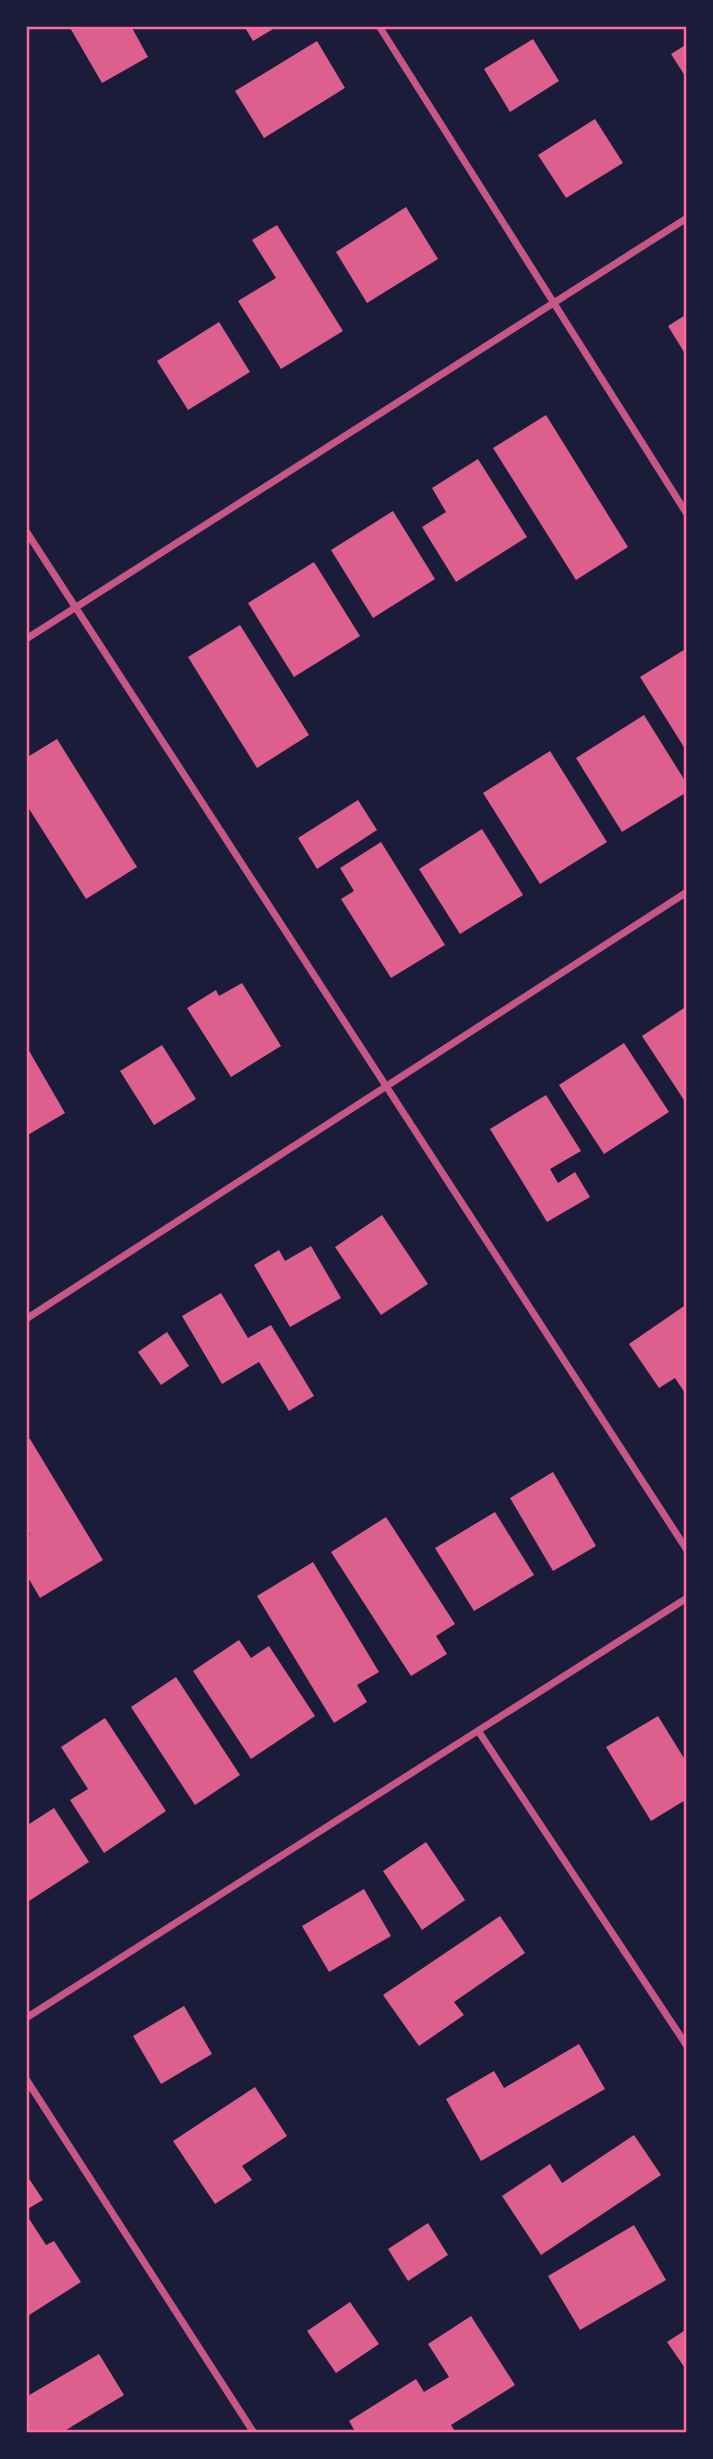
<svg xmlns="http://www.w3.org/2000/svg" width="713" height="2459" font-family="'Libre Baskerville',serif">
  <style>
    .building { fill: #dd5f8e }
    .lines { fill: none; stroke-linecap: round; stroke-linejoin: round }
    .minor { stroke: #c65784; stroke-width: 7 }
    .neatline { fill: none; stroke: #ff6b9d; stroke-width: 2.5 }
  </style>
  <rect width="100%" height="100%" fill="#1b1b3a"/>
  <!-- building -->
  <path class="building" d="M69 26H131L148 57 102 83Z
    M244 26H278L253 41Z
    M533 39 559 81 510 112 484 69Z
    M317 41 345 88 264 138 235 91Z
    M687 44V79L671 54Z
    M595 119 623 163 566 198 538 155Z
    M406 207 438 259 367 303 336 252Z
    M277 225 343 331 281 369 238 301 276 278 252 240Z
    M687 314V357L668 326Z
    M219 322 250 372 188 410 157 361Z
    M546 415 628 547 576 580 493 448Z
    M478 459 527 537 456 582 422 527 446 512 432 488Z
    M393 511 435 579 373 618 331 550Z
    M314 562 360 636 294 677 248 603Z
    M240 625 309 735 257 768 188 657Z
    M687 648V752L640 677Z
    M644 715 687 784V792L622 832 576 758Z
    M57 739 137 867 86 899 26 804V758Z
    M550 751 607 842 540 884 483 793Z
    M358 800 377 830 317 869 298 838Z
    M482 829 523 895 460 934 419 869Z
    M381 842 445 945 391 978 341 899 354 891 340 868Z
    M242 983 281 1046 231 1077 187 1008 216 990 219 996Z
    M687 1006V1098L684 1100 642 1036Z
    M624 1043 669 1112 604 1154 559 1085Z
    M162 1045 196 1099 154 1125 120 1071Z
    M28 1049 65 1113 26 1136V1051Z
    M546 1095 581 1151 550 1169 558 1183 575 1172 590 1197 547 1222 490 1129Z
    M382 1215 428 1284 381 1315 335 1247Z
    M311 1246 341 1298 290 1327 254 1265 279 1250 285 1261Z
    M221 1293 248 1338 271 1325 314 1396 289 1411 259 1362 222 1384 182 1316Z
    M687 1304V1396L675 1378 659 1388 629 1344Z
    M167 1332 189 1366 161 1385 138 1352Z
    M30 1439 103 1560 40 1598 26 1574V1537L30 1534 26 1528V1441Z
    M553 1472 596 1546 553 1571 510 1498Z
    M495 1512 534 1575 474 1611 435 1548Z
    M386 1517 455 1624 436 1636 447 1654 411 1676 331 1552Z
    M313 1562 379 1672 357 1685 367 1702 334 1723 257 1596Z
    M239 1640 251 1658 269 1646 315 1716 251 1759 193 1671Z
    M176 1677 240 1775 195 1805 131 1707Z
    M658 1716 687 1763V1799L651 1821 606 1747Z
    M105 1718 166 1811 104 1853 70 1800 88 1789 61 1747Z
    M54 1808 89 1862 29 1901 26 1896V1826Z
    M426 1842 465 1900 422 1930 383 1871Z
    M364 1889 391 1936 329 1972 302 1926Z
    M500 1916 525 1953 454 2002 464 2015 419 2046 383 1995Z
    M184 2006 212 2054 161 2084 133 2036Z
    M579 2044 605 2089 481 2161 446 2099 494 2071 504 2088Z
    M255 2087 287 2136 242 2166 252 2180 215 2204 173 2141Z
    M634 2135 661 2175 541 2255 502 2196 550 2164 562 2183Z
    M26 2174 43 2200 26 2210Z
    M26 2214 46 2245 54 2241 81 2282 26 2317Z
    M428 2223 448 2255 408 2281 388 2249Z
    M634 2225 666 2280 580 2330 548 2276Z
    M350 2302 379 2344 336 2373 307 2331Z
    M471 2316 515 2385 451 2425 456 2433H356L349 2421 416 2379 424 2392 449 2377 428 2344Z
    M687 2329V2371L667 2342Z
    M99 2354 124 2395 61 2433H26V2397Z"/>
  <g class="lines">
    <!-- minor -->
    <path class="minor" d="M379 26 687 514
      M26 531 687 1550
      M26 639 687 218
      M26 1319 687 892
      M479 1732 687 2046
      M26 2018 687 1598
      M26 2079 254 2433"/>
  </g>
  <!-- border -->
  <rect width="713" height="2459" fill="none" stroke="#1b1b3a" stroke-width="56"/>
  <rect x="28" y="28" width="657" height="2403" class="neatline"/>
</svg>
